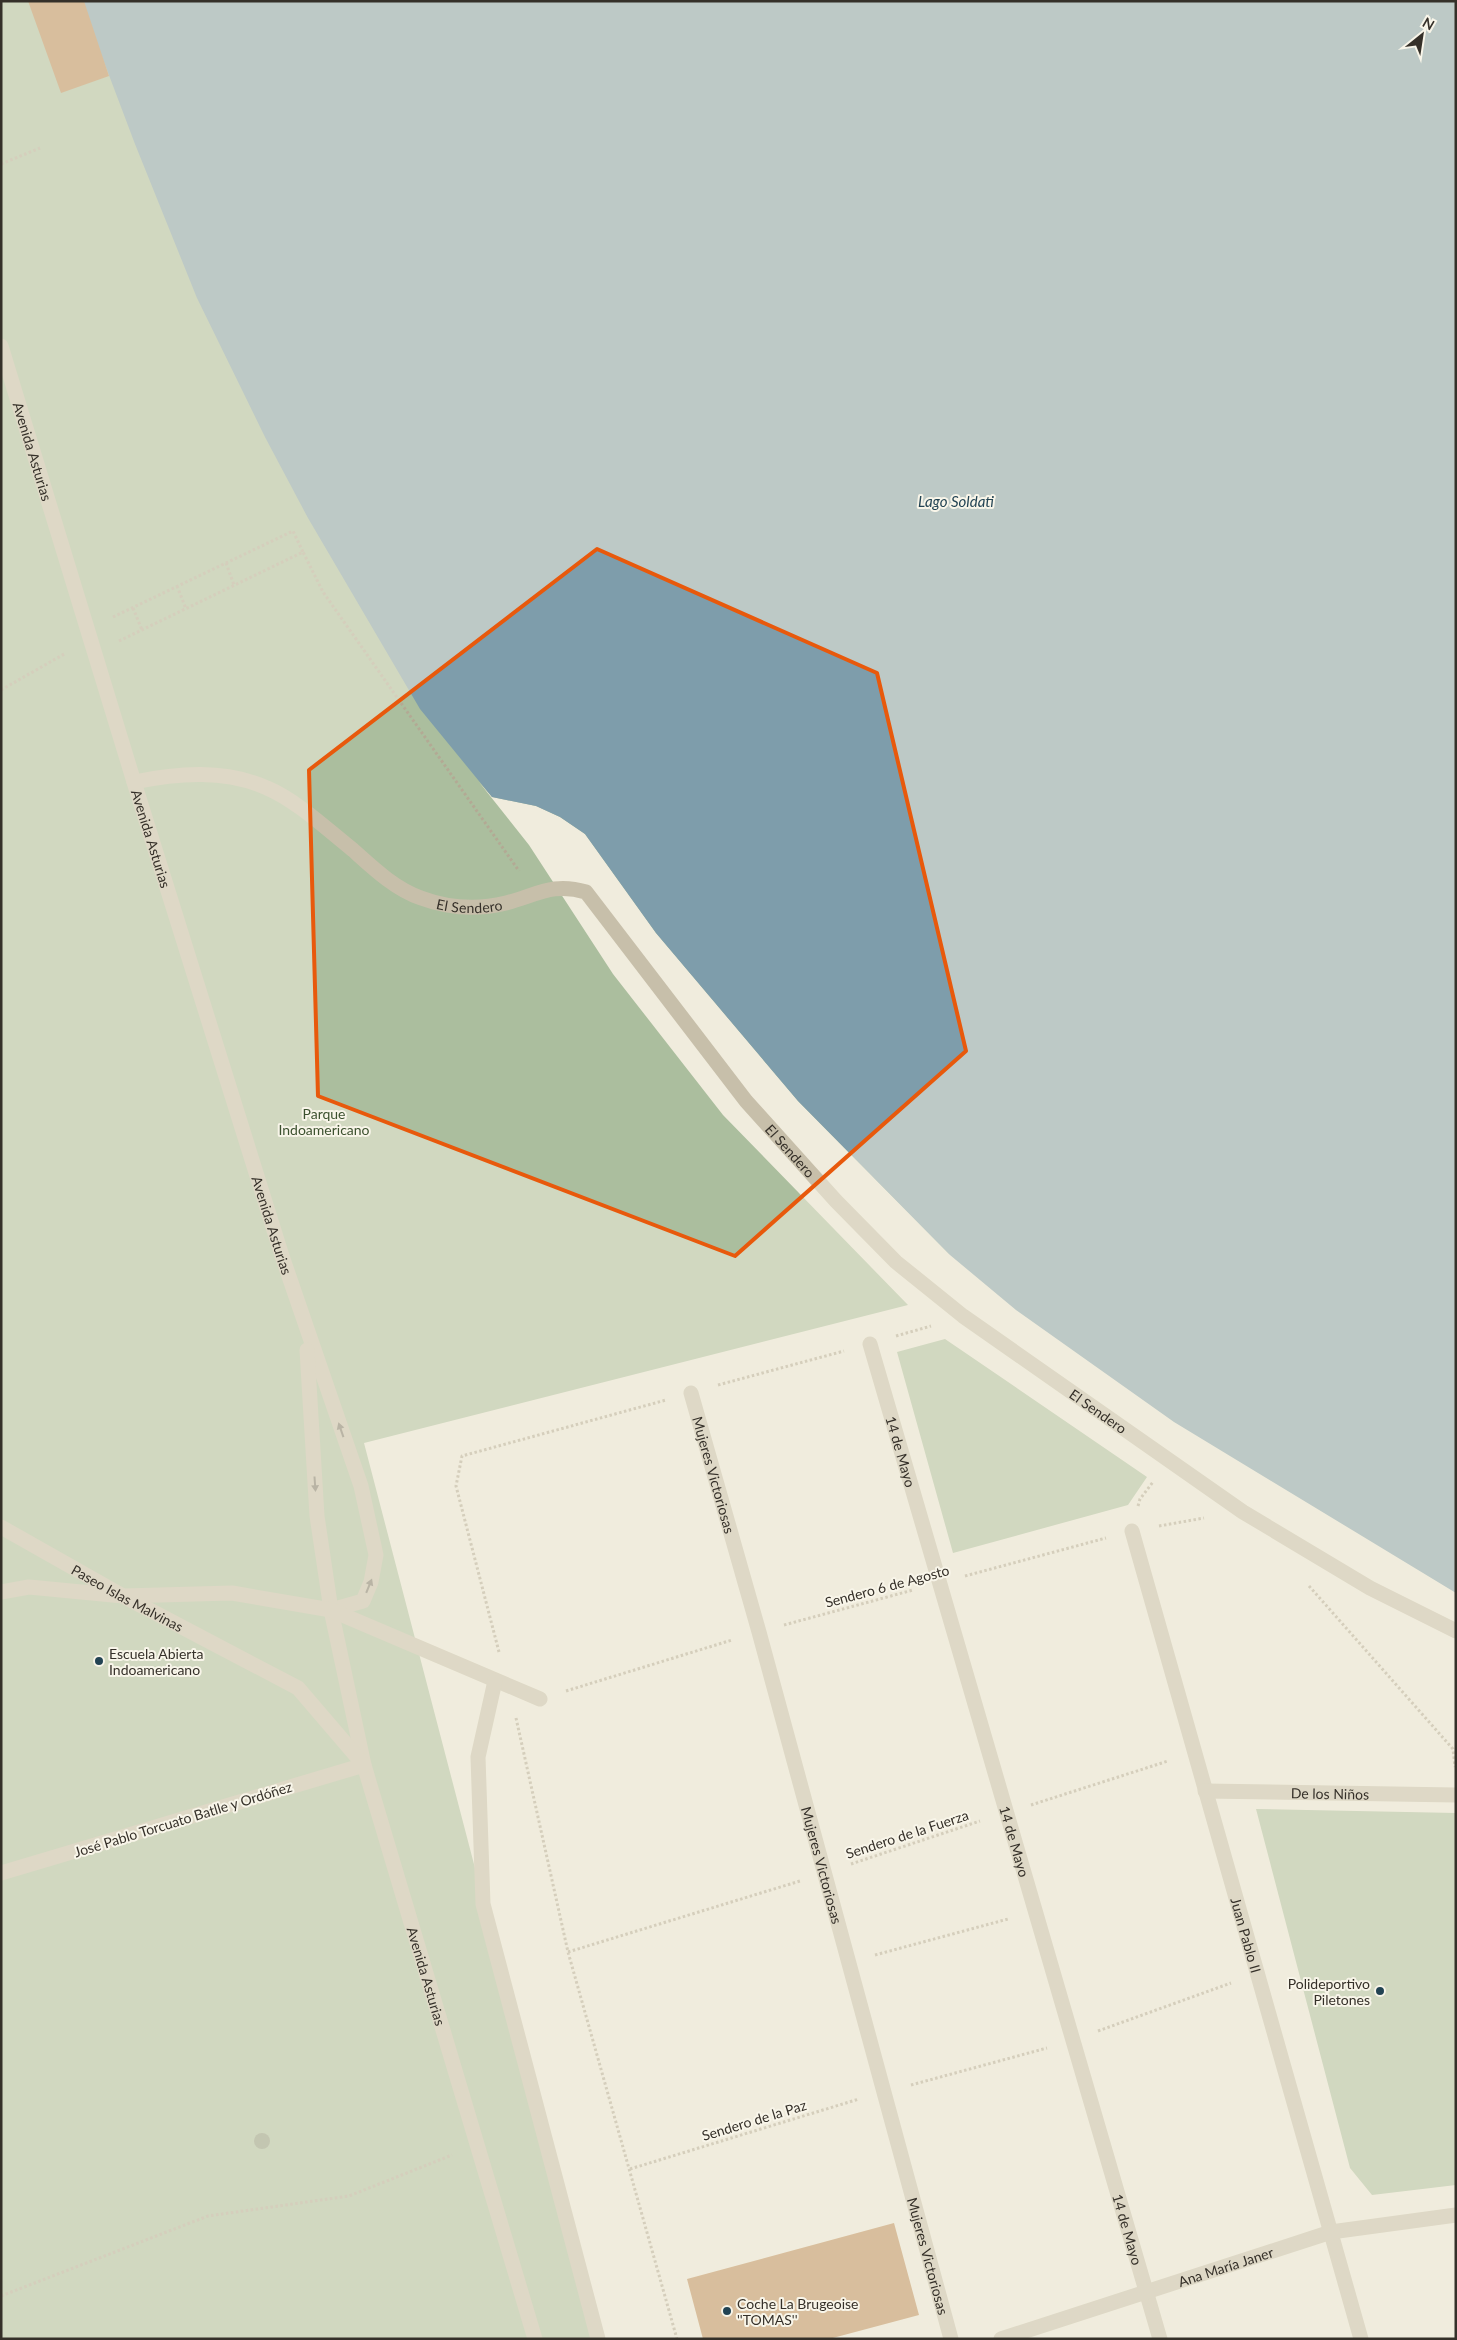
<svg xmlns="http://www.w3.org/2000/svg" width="1457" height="2340" font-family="Lato,sans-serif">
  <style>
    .green { fill: #abbe9e }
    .water { fill: #7e9dab }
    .building { fill: #bb8650 }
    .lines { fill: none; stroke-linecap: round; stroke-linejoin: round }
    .path { stroke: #b3a994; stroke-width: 3; stroke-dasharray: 2.5 2.5; stroke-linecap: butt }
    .street { stroke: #c7bfaa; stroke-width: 15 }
    .tree { fill: #8d977d }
    .oneway { fill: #777063 }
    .marked { fill: none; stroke: #e8590c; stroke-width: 4; stroke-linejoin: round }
    .poi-dot { fill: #224353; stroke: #f8f5e9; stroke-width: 2 }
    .labels { text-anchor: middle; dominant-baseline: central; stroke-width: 4; stroke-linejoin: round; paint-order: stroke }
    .street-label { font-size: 14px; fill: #353029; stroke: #f8f5e9 }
    .park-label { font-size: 14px; fill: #3c512f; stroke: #f8f5e9 }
    .poi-label { font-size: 14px; fill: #353029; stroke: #f8f5e9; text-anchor: start }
    .water-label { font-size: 15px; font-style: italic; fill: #224353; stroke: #f8f5e9 }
  </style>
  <rect width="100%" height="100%" fill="#f0ecdd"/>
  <!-- green -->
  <path class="green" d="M1 1H122L950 1255 798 1101 656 933 585 834 560 817 536 806 492 797 479 782 529 845 613 974 723 1115 908 1305 364 1443 598 2339H1Z
    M945 1339 1147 1477 1128 1505 953 1553 897 1352Z
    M1256 1809 1456 1813V2185L1372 2195 1350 2168Z"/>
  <!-- water -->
  <path class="water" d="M81 1H1456V1593L1174 1422 1016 1310 950 1255 798 1101 656 933 585 834 560 817 536 806 492 797 420 709 308 518 265 437 197 298 135 144Z"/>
  <!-- building -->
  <path class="building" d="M28 1H84L109 76 61 93Z
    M894 2223 919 2315 829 2339H703L687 2279Z"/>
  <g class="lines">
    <!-- path -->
    <path class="path" d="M1 164 40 148
      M226 563 234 585
      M177 586 186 609
      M133 608 142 630
      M113 617 293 531 303 552
      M119 641 303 552 323 592 519 871
      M1 690 66 653
      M896 1336 931 1326
      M718 1385 844 1351
      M1138 1506 1140 1499 1153 1482
      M1159 1526 1204 1518
      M965 1576 1106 1538
      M1309 1586 1453 1749 1455 1767
      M784 1625 913 1590
      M499 1652 456 1486 462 1456 666 1400
      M566 1691 732 1640
      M516 1718 568 1952 677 2339
      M1031 1805 1168 1761
      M851 1864 980 1821
      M568 1952 800 1881
      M875 1955 1008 1919
      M1098 2031 1231 1983
      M911 2085 1047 2048
      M630 2169 859 2099
      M1 2296 208 2216 349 2196 452 2155"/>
    <!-- street -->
    <g class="street">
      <path id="s1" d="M1 346 134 782 282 1256 361 1486 376 1555 371 1582 363 1601 331 1610"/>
      <path id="s2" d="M134 782C178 773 225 769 267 788 296 800 329 831 353 850 373 868 395 889 421 898 448 908 478 910 506 903 537 895 553 882 586 892L746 1101 836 1201 896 1262 963 1316 1243 1512 1370 1588 1456 1631"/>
      <path id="s3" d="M870 1344 1160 2339"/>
      <path id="s4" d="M307 1350 317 1516 331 1610 364 1765 535 2339"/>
      <path id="s5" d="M691 1393 759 1632 951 2339"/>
      <path id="s6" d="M1 1527 123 1596 298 1688 364 1765 1 1873"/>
      <path id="s7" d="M1132 1531 1361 2339"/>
      <path d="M1 1592 29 1587 123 1596 232 1593 331 1610 540 1699"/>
      <path d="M495 1681 478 1757 483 1904 598 2339"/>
      <path id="s8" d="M1205 1791 1456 1795"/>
      <path id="s9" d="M1001 2339 1331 2232 1456 2215"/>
    </g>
  </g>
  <!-- trees -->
  <circle class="tree" cx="262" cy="2141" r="8"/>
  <!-- one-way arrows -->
  <defs><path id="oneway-solid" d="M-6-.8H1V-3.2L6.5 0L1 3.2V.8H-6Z" transform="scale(1.25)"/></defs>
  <g class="oneway">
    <use href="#oneway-solid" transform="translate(341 1430) rotate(-109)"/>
    <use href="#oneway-solid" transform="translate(315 1484) rotate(86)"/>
    <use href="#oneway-solid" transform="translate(369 1586) rotate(-68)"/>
  </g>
  <!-- marked area -->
  <path d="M0 0H1457V2340H0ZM597 549 877 673 966 1051 735 1256 318 1096 309 770Z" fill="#f0ecdd" fill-opacity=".55" fill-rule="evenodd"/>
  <path class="marked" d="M597 549 877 673 966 1051 735 1256 318 1096 309 770Z"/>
  <!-- markers -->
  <g class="poi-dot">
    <circle cx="99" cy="1661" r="5"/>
    <circle cx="1380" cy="1991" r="5"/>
    <circle cx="727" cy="2311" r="5"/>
  </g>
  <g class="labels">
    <!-- street labels -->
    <g class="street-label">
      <text stroke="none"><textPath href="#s1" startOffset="110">Avenida Asturias</textPath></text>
      <text stroke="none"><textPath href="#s1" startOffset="515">Avenida Asturias</textPath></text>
      <text stroke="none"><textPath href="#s2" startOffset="375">El Sendero</textPath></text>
      <text stroke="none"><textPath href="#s2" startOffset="824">El Sendero</textPath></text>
      <text stroke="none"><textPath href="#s1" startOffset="920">Avenida Asturias</textPath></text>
      <text stroke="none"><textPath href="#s2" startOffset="1229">El Sendero</textPath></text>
      <text stroke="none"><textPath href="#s3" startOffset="112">14 de Mayo</textPath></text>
      <text stroke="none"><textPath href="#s5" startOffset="85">Mujeres Victoriosas</textPath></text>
      <text transform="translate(887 1586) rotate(-15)">Sendero 6 de Agosto</text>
      <text stroke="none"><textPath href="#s6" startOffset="145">Paseo Islas Malvinas</textPath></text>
      <text stroke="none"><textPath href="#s8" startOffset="125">De los Niños</textPath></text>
      <text transform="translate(183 1819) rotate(-17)">José Pablo Torcuato Batlle y Ordóñez</text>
      <text transform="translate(907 1834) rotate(-18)">Sendero de la Fuerza</text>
      <text stroke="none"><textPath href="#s3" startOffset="518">14 de Mayo</textPath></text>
      <text stroke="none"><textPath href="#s5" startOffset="490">Mujeres Victoriosas</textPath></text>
      <text stroke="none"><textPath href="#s7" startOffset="420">Juan Pablo II</textPath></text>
      <text stroke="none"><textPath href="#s4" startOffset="640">Avenida Asturias</textPath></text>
      <text transform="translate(754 2120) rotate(-17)">Sendero de la Paz</text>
      <text stroke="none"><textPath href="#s3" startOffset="922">14 de Mayo</textPath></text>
      <text stroke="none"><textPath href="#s5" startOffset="895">Mujeres Victoriosas</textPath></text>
      <text stroke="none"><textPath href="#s9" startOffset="236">Ana María Janer</textPath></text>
    </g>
    <!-- park labels -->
    <g class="park-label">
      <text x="324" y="1113">Parque<tspan x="324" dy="16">Indoamericano</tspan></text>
    </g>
    <!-- poi labels -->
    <g class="poi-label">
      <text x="109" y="1653">Escuela Abierta<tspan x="109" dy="16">Indoamericano</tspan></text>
      <text x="1370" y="1983" text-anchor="end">Polideportivo<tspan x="1370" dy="16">Piletones</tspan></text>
      <text x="737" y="2303">Coche La Brugeoise<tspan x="737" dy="16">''TOMAS''</tspan></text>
    </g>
    <!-- water labels -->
    <g class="water-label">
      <text x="956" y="501">Lago Soldati</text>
    </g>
  </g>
  <!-- border -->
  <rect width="1457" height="2340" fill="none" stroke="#353029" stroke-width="5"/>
  <!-- north arrow -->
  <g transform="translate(1422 35) rotate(30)" stroke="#f8f5e9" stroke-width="4" paint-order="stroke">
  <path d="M0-4L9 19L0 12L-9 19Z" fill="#353029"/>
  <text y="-8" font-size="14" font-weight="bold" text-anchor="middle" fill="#353029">N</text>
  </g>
</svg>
